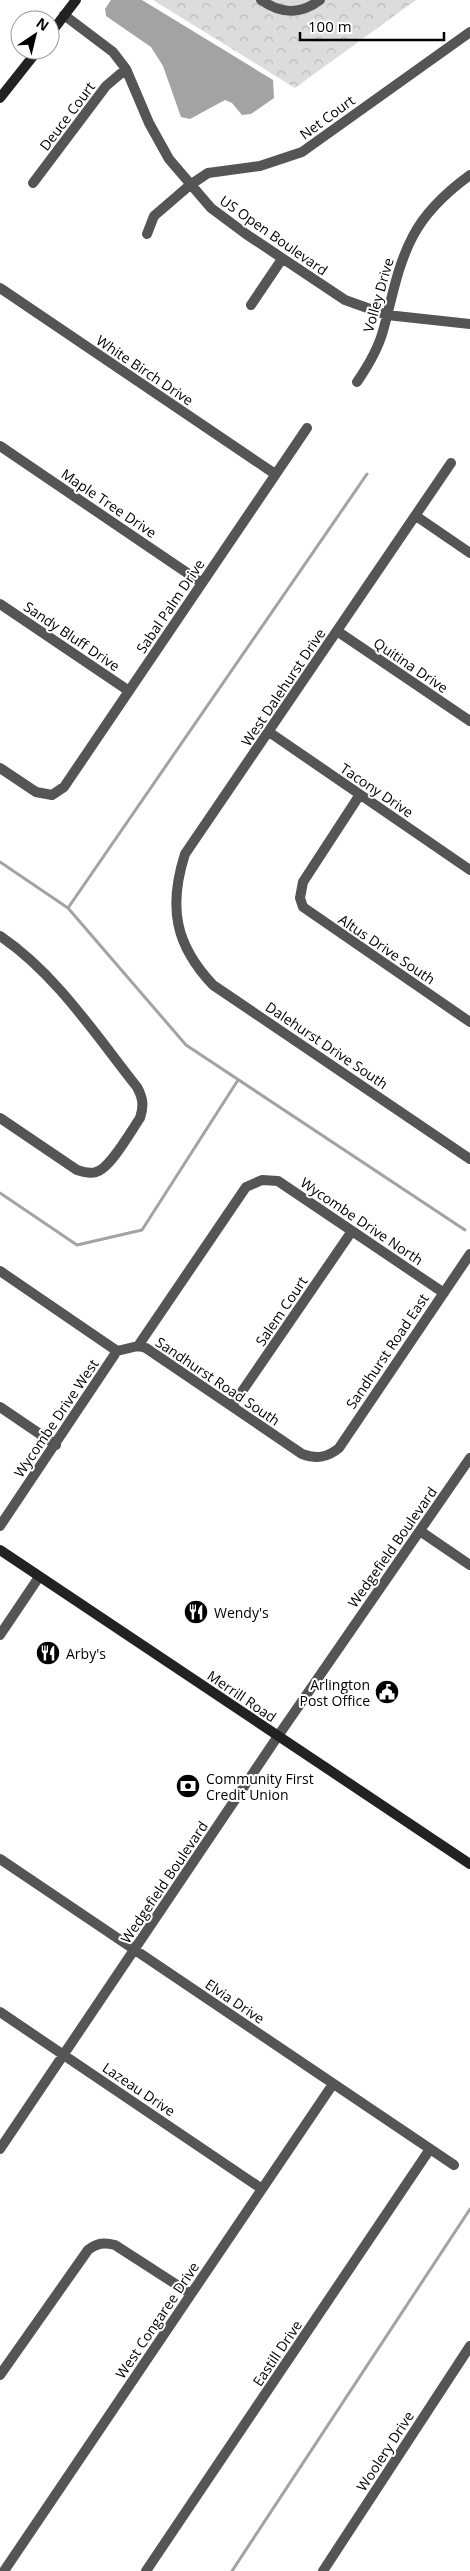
<svg xmlns="http://www.w3.org/2000/svg" width="470" height="2571" font-family="'Open Sans',sans-serif">
  <style>
    .forest { fill: url(#forest-crowns) }
    .water { fill: #a3a3a3 }
    .lines { fill: none; stroke-linecap: round; stroke-linejoin: round }
    .stream { stroke: #a3a3a3; stroke-width: 3 }
    .street { stroke: #555; stroke-width: 10 }
    .secondary { stroke: #222; stroke-width: 10 }
    .labels { text-anchor: middle; dominant-baseline: central; stroke-width: 4; stroke-linejoin: round; paint-order: stroke }
    .street-label { font-size: 14px; fill: #000; stroke: #fff }
    .poi-label { font-size: 14px; fill: #000; stroke: #fff; text-anchor: start }
  </style>
  <defs>
    <pattern id="forest-crowns" width="20" height="18" patternUnits="userSpaceOnUse" patternTransform="scale(1.25)"><rect width="20" height="18" fill="#dcdcdc"/><path d="M2 6a3 3 0 1 1 6 0M12 15a3 3 0 1 1 6 0" fill="none" stroke="#bbb"/></pattern>
  </defs>
  <rect width="100%" height="100%" fill="#fff"/>
  <!-- forest -->
  <path class="forest" d="M153 0H416L295 88Z"/>
  <!-- water -->
  <path class="water" d="M111 0H142L273 80 274 98 251 114 242 115 232 103 225 100 190 119 181 117 163 66 151 47 106 16 105 9Z"/>
  <g class="lines">
    <!-- stream -->
    <path class="stream" d="M0 862 68 908 367 474
      M68 908 186 1045 465 1230
      M0 1193 77 1245 142 1230 238 1080
      M232 2571 470 2209"/>
    <!-- street -->
    <path class="street" d="M261 0C281 14 300 15 320 0
      M64 15 113 52 126 69 149 123 169 159 211 208 246 234 345 300 387 315 470 324
      M33 183 106 86 126 69
      M147 234 154 216 190 185 208 173 260 166 302 152 470 32
      M0 288 275 474
      M251 305 282 259
      M357 382C368 366 378 349 383 331 392 299 397 266 413 236 426 211 448 191 470 175
      M0 446 202 583
      M451 463 185 854C168 907 175 945 213 985L470 1159
      M416 516 470 553
      M0 604 129 691
      M337 631 470 721
      M269 732 470 870
      M0 768 36 792 52 795 64 787 307 428
      M359 796 303 882 300 898 303 907 470 1022
      M0 936C56 974 95 1034 137 1087 143 1098 144 1106 140 1118 131 1131 110 1169 96 1172 90 1174 83 1172 77 1170L0 1118
      M0 1271 117 1351
      M138 1346 246 1187 262 1180 278 1181 444 1293
      M117 1351 138 1346 146 1348 302 1454C316 1459 327 1458 339 1448L470 1254
      M232 1406 352 1231
      M0 1407 56 1445
      M0 1526 117 1351
      M420 1531 470 1565
      M0 1635 39 1577
      M0 1859 454 2165
      M0 2012 262 2189
      M0 2149 278 1736 470 1458
      M0 2375 88 2250C97 2243 104 2242 115 2245L191 2294
      M4 2571 333 2084
      M146 2571 430 2149
      M323 2571 470 2346"/>
    <!-- secondary -->
    <path class="secondary" d="M50 34 76 0
      M0 98 38 50
      M0 1550 470 1864"/>
  </g>
  <!-- icons -->
  <defs>
    <g id="restaurant-disc" transform="scale(1.25)"><circle r="9.5" fill="#000" stroke="#fff"/><path d="M-5-6h1v4h1v-4h1v4h1v-4h1v5L-1.5 .5V6h-2V.5L-5-1ZM5-6V6H3V1.5H1.5Q1.5-4 5-6Z" fill="#fff"/></g>
    <g id="civic-disc" transform="scale(1.25)"><circle r="9.5" fill="#000" stroke="#fff"/><path d="M-.6-6.5H3V-4.5H.6V-3L4-1V1h2V6H-6V1h2V-1L-.6-3ZM-1.2 2.5V6h2.4V2.5Z" fill="#fff"/></g>
    <g id="bank-disc" transform="scale(1.25)"><circle r="9.5" fill="#000" stroke="#fff"/><path d="M-6-4H6V4H-6ZM0-2.3a2.3 2.3 0 1 0 0 4.6a2.3 2.3 0 1 0 0-4.6Z" fill="#fff"/></g>
  </defs>
  <g fill-rule="evenodd">
    <use href="#restaurant-disc" x="196" y="1612"/>
    <use href="#restaurant-disc" x="48" y="1653"/>
    <use href="#civic-disc" x="387" y="1692"/>
    <use href="#bank-disc" x="188" y="1786"/>
  </g>
  <g class="labels">
    <!-- street labels -->
    <g class="street-label">
      <text transform="translate(67 116) rotate(-53)">Deuce Court</text>
      <text transform="translate(327 117) rotate(-36)">Net Court</text>
      <text transform="translate(274 235) rotate(35)">US Open Boulevard</text>
      <text transform="translate(378 295) rotate(-74)">Volley Drive</text>
      <text transform="translate(145 370) rotate(34)">White Birch Drive</text>
      <text transform="translate(109 503) rotate(34)">Maple Tree Drive</text>
      <text transform="translate(170 606) rotate(-56)">Sabal Palm Drive</text>
      <text transform="translate(72 636) rotate(34)">Sandy Bluff Drive</text>
      <text transform="translate(411 665) rotate(34)">Quitina Drive</text>
      <text transform="translate(283 687) rotate(-56)">West Dalehurst Drive</text>
      <text transform="translate(377 790) rotate(34)">Tacony Drive</text>
      <text transform="translate(387 949) rotate(34)">Altus Drive South</text>
      <text transform="translate(327 1045) rotate(34)">Dalehurst Drive South</text>
      <text transform="translate(362 1221) rotate(34)">Wycombe Drive North</text>
      <text transform="translate(281 1311) rotate(-56)">Salem Court</text>
      <text transform="translate(387 1351) rotate(-56)">Sandhurst Road East</text>
      <text transform="translate(218 1381) rotate(34)">Sandhurst Road South</text>
      <text transform="translate(56 1418) rotate(-56)">Wycombe Drive West</text>
      <text transform="translate(392 1547) rotate(-55)">Wedgefield Boulevard</text>
      <text transform="translate(242 1696) rotate(34)">Merrill Road</text>
      <text transform="translate(164 1882) rotate(-56)">Wedgefield Boulevard</text>
      <text transform="translate(235 2001) rotate(34)">Elvia Drive</text>
      <text transform="translate(139 2089) rotate(34)">Lazeau Drive</text>
      <text transform="translate(157 2320) rotate(-56)">West Congaree Drive</text>
      <text transform="translate(277 2353) rotate(-56)">Eastill Drive</text>
      <text transform="translate(385 2451) rotate(-57)">Woolery Drive</text>
    </g>
    <!-- poi labels -->
    <g class="poi-label">
      <text x="214" y="1612">Wendy's</text>
      <text x="66" y="1653">Arby's</text>
      <text x="370" y="1684" text-anchor="end">Arlington<tspan x="370" dy="16">Post Office</tspan></text>
      <text x="206" y="1778">Community First<tspan x="206" dy="16">Credit Union</tspan></text>
    </g>
  </g>
  <!-- north arrow -->
  <g transform="translate(35 35) rotate(35)"><circle r="24" fill="#ffffff" stroke="#999999"/>
  <path d="M0-4L9 19L0 12L-9 19Z" fill="#000000"/>
  <text y="-8" font-size="14" font-weight="bold" text-anchor="middle" fill="#000000">N</text>
  </g>
  <!-- scale -->
  <path d="M300 32v8h144v-8" fill="none" stroke="#000000" stroke-width="2.5"/>
  <text x="308" y="32" font-size="15" fill="#000000" stroke="#ffffff" stroke-width="4" paint-order="stroke">100 m</text>
</svg>
